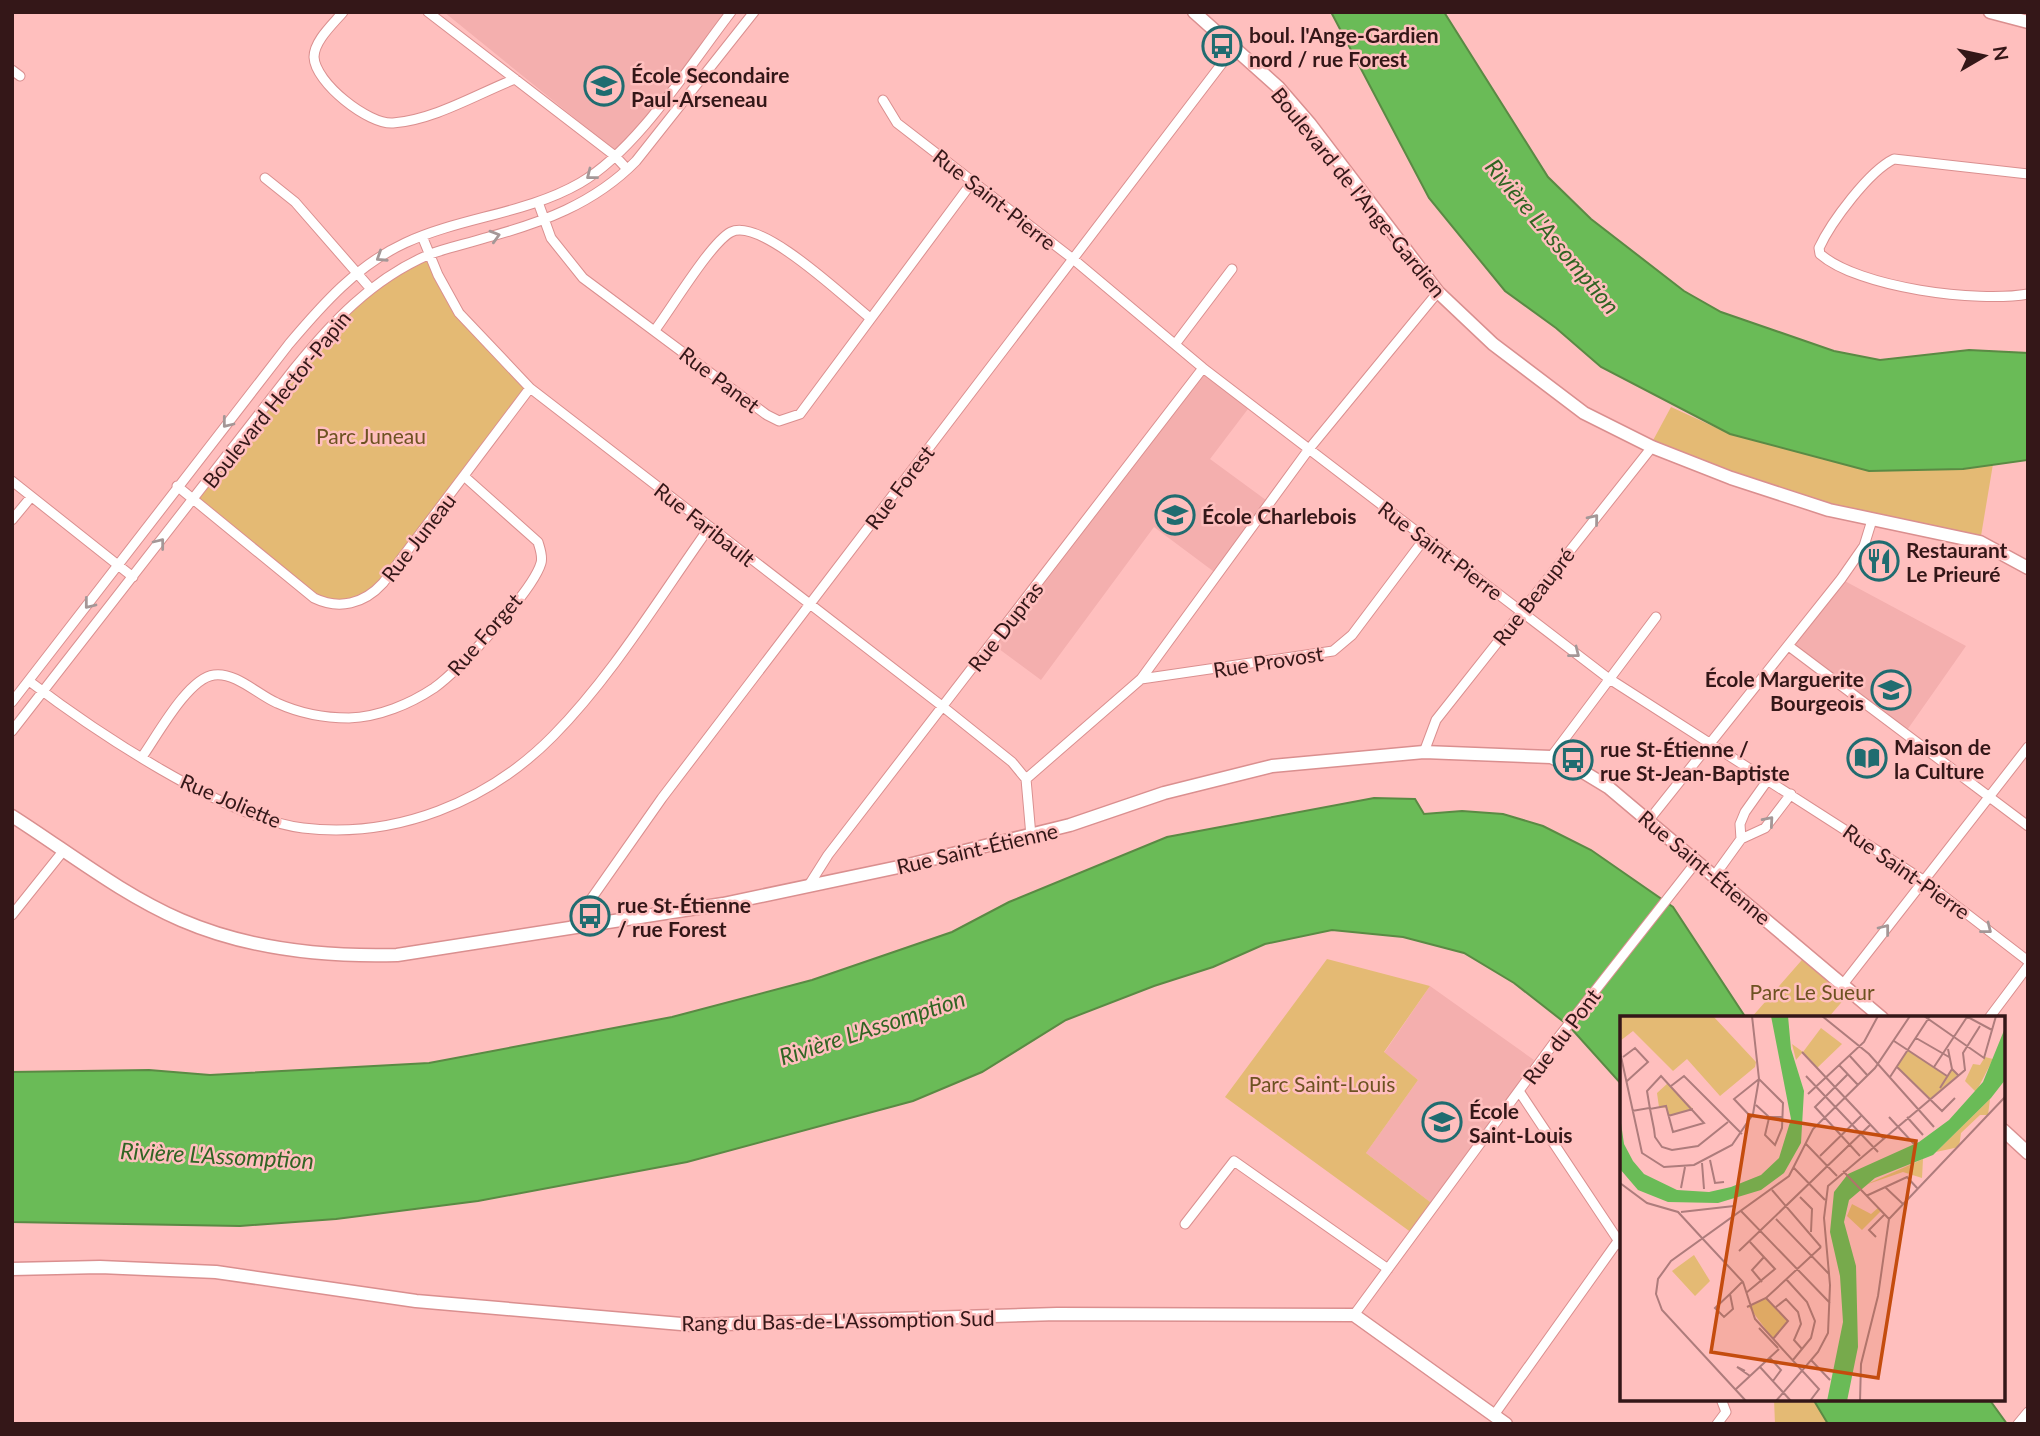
<svg xmlns="http://www.w3.org/2000/svg" width="2040" height="1436" font-family="Lato,sans-serif">
  <style>
    .built { fill: #f4afae }
    .green { fill: #e4ba74 }
    .water { fill: #6abb57; stroke: #5a8a44; stroke-width: 2 }
    .lines { fill: none; stroke-linecap: round; stroke-linejoin: round }
    .street-casing { stroke: #da8f8f; stroke-width: 11 }
    .secondary-casing { stroke: #da8f8f; stroke-width: 15 }
    .street { stroke: #fff; stroke-width: 9 }
    .secondary { stroke: #fff; stroke-width: 12 }
    .oneway { stroke: #a49797 }
    .labels { text-anchor: middle; dominant-baseline: central; stroke-width: 5; stroke-linejoin: round; paint-order: stroke }
    .poi-label { font-size: 21px; font-weight: bold; fill: #341718; stroke: #ffbfbe; text-anchor: start }
    .street-label { font-size: 21px; fill: #341718; stroke: #ffbfbe }
    .park-label { font-size: 21px; fill: #6d5221; stroke: #ffbfbe }
    .water-label { font-size: 23px; font-style: italic; fill: #306423; stroke: #ffbfbe }
    .inset-road { fill: none; stroke: #ae7c7c; stroke-width: 2 }
    .view { fill: #c44c0e; fill-opacity: 0.15; stroke: #c44c0e; stroke-width: 3.5 }
    .inset-edge { fill: none; stroke: #341718; stroke-width: 3.5 }
  </style>
  <rect width="100%" height="100%" fill="#ffbfbe"/>
  <!-- built -->
  <path class="built" d="M444 12H730L619 154Z
    M1203 368 1251 405 1210 459 1270 503 1217 574 1154 527 1041 680 991 643Z
    M1841 579 1966 646 1905 733 1790 647Z
    M1430 986 1534 1060 1519 1091 1434 1205 1366 1153 1418 1080 1384 1053Z"/>
  <!-- green -->
  <path class="green" d="M429 255 459 313 530 388 399 563 358 601 325 603 194 501 294 369 370 288Z
    M1671 407 1730 434 1869 471 1963 469 1993 464 1980 542 1872 520 1650 446Z
    M1808 953 1852 990 1828 1018H1751Z
    M1327 959 1430 986 1384 1052 1418 1080 1366 1153 1434 1205 1412 1233 1225 1097Z
    M1774 1399H1813L1828 1424H1775Z"/>
  <!-- water -->
  <path class="water" d="M1331 12H1444L1548 177 1591 219 1684 291 1721 312 1834 351 1880 360 1969 350 2028 353V460L1963 469 1869 471 1730 434 1601 367 1556 328 1505 291 1429 198Z
    M1374 798 1415 799 1424 814 1462 811 1503 814 1543 826 1591 850 1673 907 1746 1018H1622V1085L1569 1026 1514 983 1464 953 1403 937 1332 930 1265 944 1213 967 1154 986 1066 1020 982 1072 913 1101 687 1162 478 1201 336 1219 240 1226 12 1222V1072L149 1070 210 1075 429 1063 672 1017 812 980 952 932 1009 902 1167 837Z
    M1813 1399H1989L2007 1424H1828Z"/>
  <g class="lines">
    <!-- street casing -->
    <g class="street-casing">
      <path id="street" d="M343 12C333 24 314 41 314 57 315 83 369 125 393 123 434 120 477 94 515 79
        M428 12 615 156 627 169
        M12 70 20 76
        M883 100 897 123 1073 259 1203 368 1608 678 1923 880 2028 961
        M2028 174 1894 159C1869 171 1831 222 1819 248L1820 254C1859 288 1978 303 2028 294
        M265 178 295 202 370 288
        M538 202 551 238 583 278 767 415 779 421 800 414 973 181
        M422 236 438 275 459 313 530 388 942 706 1012 762 1026 779
        M655 330C671 309 711 242 731 232 761 217 846 299 870 318
        M1176 343 1232 269
        M12 481 133 577
        M177 486 314 598C339 610 364 604 383 583L530 388
        M12 520 31 497
        M1790 647 2028 826
        M1141 679 1333 651 1352 635 1425 538
        M29 681C93 730 224 818 303 828 396 839 488 802 553 736 613 675 659 598 709 528
        M12 702 289 344C322 305 357 265 405 243 461 217 526 214 580 183 637 150 690 65 731 12
        M12 731 294 369C332 322 371 280 428 255 446 248 466 244 485 238 541 223 594 204 636 161L754 12
        M1424 752 1436 720 1652 447
        M142 757C157 736 188 678 214 675 236 672 258 695 277 703 299 713 325 718 349 718 379 717 410 704 434 688 459 670 533 591 541 563 543 556 540 549 538 542L465 477
        M1551 757 1656 617
        M1026 779 1141 679 1309 449 1438 292
        M1026 779 1031 836
        M1649 820 1841 579 1864 546 1872 520
        M1741 839 1765 828 1791 794
        M1715 875 1741 839 1740 824 1745 812 1767 781
        M809 885 828 855 1203 368
        M12 915 64 850
        M570 929 662 798 1233 49
        M1844 983 2028 747
        M1989 1018 2028 966
        M1519 1091 1622 1246
        M1185 1224 1234 1161 1388 1269
        M1354 1315 1554 1043 1697 861
        M1494 1415 1618 1241
        M1717 1424 1726 1412 1721 1399
        M2018 1424 2028 1412"/>
    </g>
    <!-- secondary casing -->
    <g class="secondary-casing">
      <path id="secondary" d="M1194 12 1278 87 1310 124 1438 292 1493 344 1584 413 1652 447 1731 478 1829 510 1980 542 2028 568
        M1990 12 2028 22
        M12 816C67 851 121 894 181 920 248 949 325 957 397 955L723 904 908 865 1070 825 1164 793 1272 766 1424 752 1551 757 1580 770 1608 787 1882 1018
        M2003 1130 2028 1153
        M12 1269 100 1267 216 1272 416 1301 693 1325 1057 1314 1354 1315 1506 1424"/>
    </g>
    <!-- street -->
    <use href="#street" class="street"/>
    <!-- secondary -->
    <use href="#secondary" class="secondary"/>
  </g>
  <!-- one-way arrows -->
  <defs><path id="oneway-chevron" d="M-2-3.5L2.5 0L-2 3.5" fill="none" stroke-width="1.6" stroke-linecap="round" stroke-linejoin="round" transform="scale(1.75)"/></defs>
  <g class="oneway">
    <use href="#oneway-chevron" transform="translate(591 175) rotate(142)"/>
    <use href="#oneway-chevron" transform="translate(495 236) rotate(-16)"/>
    <use href="#oneway-chevron" transform="translate(381 257) rotate(147)"/>
    <use href="#oneway-chevron" transform="translate(227 423) rotate(128)"/>
    <use href="#oneway-chevron" transform="translate(1594 519) rotate(-51)"/>
    <use href="#oneway-chevron" transform="translate(160 543) rotate(-52)"/>
    <use href="#oneway-chevron" transform="translate(89 604) rotate(128)"/>
    <use href="#oneway-chevron" transform="translate(1575 653) rotate(38)"/>
    <use href="#oneway-chevron" transform="translate(1769 821) rotate(-49)"/>
    <use href="#oneway-chevron" transform="translate(1885 929) rotate(-52)"/>
    <use href="#oneway-chevron" transform="translate(1987 929) rotate(38)"/>
  </g>
  <!-- icons -->
  <defs>
    <g id="bus-ring" transform="scale(2.0125)"><circle r="9.5" fill="#ffbfbe" stroke="#206c70" stroke-width="1.5"/><path d="M-5-6H5V4H4V6H2V4H-2V6H-4V4H-5ZM-3.5-4V0h7V-4ZM-3.5 1.2v1.5H-2V1.2ZM2 1.2v1.5H3.5V1.2Z" fill="#206c70"/></g>
    <g id="school-ring" transform="scale(2.0125)"><circle r="9.5" fill="#ffbfbe" stroke="#206c70" stroke-width="1.5"/><path d="M0-5L7-2L0 1L-7-2ZM-4 1L0 2.5L4 1V4Q0 6-4 4Z" fill="#206c70"/></g>
    <g id="restaurant-ring" transform="scale(2.0125)"><circle r="9.5" fill="#ffbfbe" stroke="#206c70" stroke-width="1.5"/><path d="M-5-6h1v4h1v-4h1v4h1v-4h1v5L-1.5 .5V6h-2V.5L-5-1ZM5-6V6H3V1.5H1.5Q1.5-4 5-6Z" fill="#206c70"/></g>
    <g id="library-ring" transform="scale(2.0125)"><circle r="9.5" fill="#ffbfbe" stroke="#206c70" stroke-width="1.5"/><path d="M-6-4Q-3-5.5-.7-3.5V5Q-3 3-6 4ZM6-4Q3-5.5 .7-3.5V5Q3 3 6 4Z" fill="#206c70"/></g>
  </defs>
  <g fill-rule="evenodd">
    <use href="#bus-ring" x="1222" y="46"/>
    <use href="#school-ring" x="604" y="86"/>
    <use href="#school-ring" x="1175" y="515"/>
    <use href="#restaurant-ring" x="1879" y="561"/>
    <use href="#school-ring" x="1891" y="690"/>
    <use href="#library-ring" x="1867" y="758"/>
    <use href="#bus-ring" x="1573" y="760"/>
    <use href="#bus-ring" x="590" y="916"/>
    <use href="#school-ring" x="1442" y="1122"/>
  </g>
  <g class="labels">
    <!-- poi labels -->
    <g class="poi-label">
      <text x="1249" y="34">boul. l'Ange-Gardien<tspan x="1249" dy="24">nord / rue Forest</tspan></text>
      <text x="631" y="74">École Secondaire<tspan x="631" dy="24">Paul-Arseneau</tspan></text>
      <text x="1202" y="515">École Charlebois</text>
      <text x="1906" y="549">Restaurant<tspan x="1906" dy="24">Le Prieuré</tspan></text>
      <text x="1864" y="678" text-anchor="end">École Marguerite<tspan x="1864" dy="24">Bourgeois</tspan></text>
      <text x="1894" y="746">Maison de<tspan x="1894" dy="24">la Culture</tspan></text>
      <text x="1600" y="748">rue St-Étienne /<tspan x="1600" dy="24">rue St-Jean-Baptiste</tspan></text>
      <text x="617" y="904">rue St-Étienne<tspan x="617" dy="24">/ rue Forest</tspan></text>
      <text x="1469" y="1110">École<tspan x="1469" dy="24">Saint-Louis</tspan></text>
    </g>
    <!-- street labels -->
    <g class="street-label">
      <text transform="translate(1359 192) rotate(51)">Boulevard de l'Ange-Gardien</text>
      <text transform="translate(995 199) rotate(38)">Rue Saint-Pierre</text>
      <text transform="translate(720 379) rotate(37)">Rue Panet</text>
      <text transform="translate(276 399) rotate(-51)">Boulevard Hector-Papin</text>
      <text transform="translate(899 487) rotate(-53)">Rue Forest</text>
      <text transform="translate(705 524) rotate(38)">Rue Faribault</text>
      <text transform="translate(418 537) rotate(-52)">Rue Juneau</text>
      <text transform="translate(1441 550) rotate(37)">Rue Saint-Pierre</text>
      <text transform="translate(1533 596) rotate(-52)">Rue Beaupré</text>
      <text transform="translate(1005 626) rotate(-52)">Rue Dupras</text>
      <text transform="translate(484 634) rotate(-49)">Rue Forget</text>
      <text transform="translate(1268 661) rotate(-9)">Rue Provost</text>
      <text transform="translate(231 800) rotate(23)">Rue Joliette</text>
      <text transform="translate(977 848) rotate(-13)">Rue Saint-Étienne</text>
      <text transform="translate(1705 867) rotate(40)">Rue Saint-Étienne</text>
      <text transform="translate(1907 871) rotate(35)">Rue Saint-Pierre</text>
      <text transform="translate(1561 1036) rotate(-53)">Rue du Pont</text>
      <text transform="translate(838 1320) rotate(-1)">Rang du Bas-de-L'Assomption Sud</text>
    </g>
    <!-- park labels -->
    <g class="park-label">
      <text x="371" y="435">Parc Juneau</text>
      <text x="1812" y="991">Parc Le Sueur</text>
      <text x="1322" y="1083">Parc Saint-Louis</text>
    </g>
    <!-- water labels -->
    <g class="water-label">
      <text transform="translate(1553 236) rotate(50)">Rivière L'Assomption</text>
      <text transform="translate(872 1027) rotate(-18)">Rivière L'Assomption</text>
      <text transform="translate(217 1155) rotate(3)">Rivière L'Assomption</text>
    </g>
  </g>
  <!-- overview -->
  <g transform="translate(1620 1016)">
    <rect width="385" height="385" fill="#ffbfbe"/>
    <path d="M0 0H93L136 46 135 51 100 80 67 43 53 55 13 15 0 25ZM201 12 222 28 197 52 182 37 176 44 172 28 183 36ZM288 34 327 60 332 53 338 59 310 83 277 51ZM365 41 373 43 356 76 345 65 353 48 360 49ZM48 67 73 93 48 100 47 92 39 91 37 77ZM370 83 368 99H360L341 117 339 131 316 136ZM303 143 302 162 283 156 245 169ZM232 188 251 198 258 192 261 195 242 214 227 200ZM74 239 90 265 75 280 52 255ZM146 282 168 305 153 323 129 291Z" fill="#e4ba74"/>
    <path d="M151 0H168L171 33 184 75 181 127 164 157 141 174 98 187 48 186 18 174 0 153V100L4 128 13 145 24 158 57 174 89 176 111 171 141 159 159 142 171 103ZM385 12V64L371 82 313 139 255 162 229 184 224 206 236 250 238 331 227 385H207L223 306 220 260 210 216 214 176 228 158 299 126 329 104 363 66Z" fill="#6abb57"/>
    <path class="inset-road" d="M202 0 249 38 314 111M304 0 364 42 376 0M346 0 372 14M296 22 329 41M274 25 327 60M328 33 332 53 338 59M0 36 22 137 44 151 74 149 112 129 133 98 139 63 132 0M182 36 263 122M229 39 248 60M3 41 15 32 28 46 7 65M219 49 238 69M277 51 322 95 335 82M314 51 347 1M228 58 195 91 240 140M186 60 258 136M270 61 310 0M51 70 64 60 122 118M320 72 332 53M188 78 244 26 258 0M136 89 149 101H163M12 95 29 92 30 93 46 90 53 116 84 107 41 60 27 75 30 93 34 113 35 121 42 131 52 134 78 130 108 106M48 100 73 93M131 101 114 83 139 63 163 87 162 112 155 129 145 119 149 102M269 101 294 128M287 101 303 119M186 128 217 160M200 140 241 100M90 144 95 167 104 166M82 147 84 173M174 152 205 184M223 155 269 203M0 167 27 187 58 196 82 222M265 171 283 188M61 172 65 151M152 174 201 231M246 180 287 161 298 173M180 181 192 193 191 216M121 195 210 287M61 196 114 190M156 203 209 258M256 221 249 214 265 198M82 222 123 266 135 303 199 373 190 385M119 235 250 109M166 263 187 286 195 305 191 322 173 344M142 266 132 254 144 241M126 277 155 253 130 226M110 278 113 293 104 301 95 292 110 278 121 267 123 266M146 282 168 305 153 323M127 291 146 282 201 231M156 291 166 283 178 296 181 308 174 324 182 333M139 312 158 332M150 342 161 354 153 365M191 344 210 364M140 351 171 385M125 355 117 351 130 360M116 373 159 333M126 385 42 294 36 278 38 263 51 245 169 160 193 113 255 52 290 0M156 385 198 336 208 317 210 269 204 202 208 170 345 54 343 37 360 10M240 385 241 348 258 280 269 203 385 81"/>
    <path class="view" d="M129 99 296 125 258 362 91 336Z"/>
    <rect width="385" height="385" class="inset-edge"/>
  </g>
  <!-- border -->
  <rect width="2040" height="1436" fill="none" stroke="#341718" stroke-width="28"/>
  <!-- north arrow -->
  <g transform="translate(1984 56) rotate(81)" stroke="#ffbfbe" stroke-width="5" paint-order="stroke">
  <path d="M0-5L12 26L0 18L-12 26Z" fill="#341718"/>
  <text y="-10" font-size="19" font-weight="bold" text-anchor="middle" fill="#341718">N</text>
  </g>
</svg>
